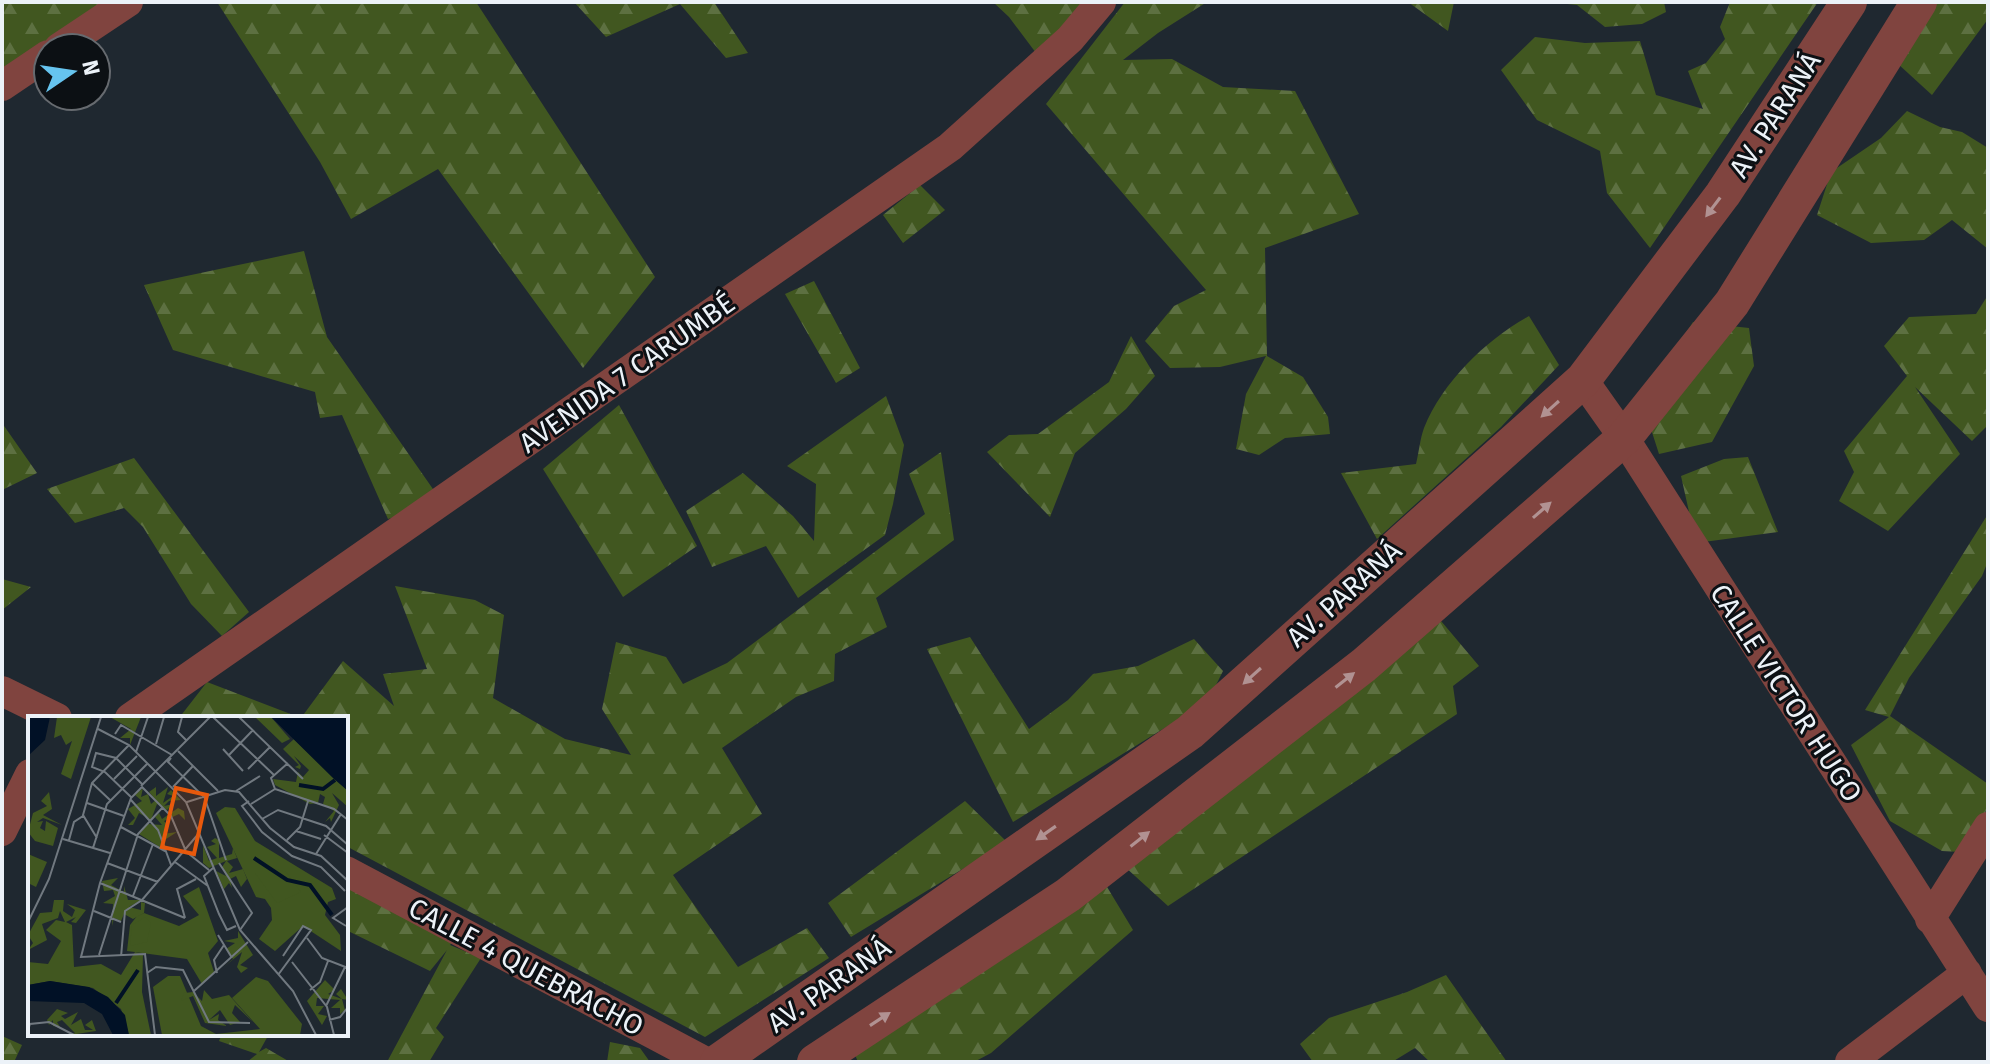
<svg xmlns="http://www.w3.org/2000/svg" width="1990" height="1064" font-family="'Fira Sans',sans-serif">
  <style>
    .forest { fill: url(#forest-firs) }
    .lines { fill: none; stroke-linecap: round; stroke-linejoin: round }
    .minor { stroke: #80443f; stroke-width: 30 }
    .tertiary { stroke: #80443f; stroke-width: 36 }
    .oneway { fill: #b19292 }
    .labels { text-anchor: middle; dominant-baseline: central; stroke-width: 6; stroke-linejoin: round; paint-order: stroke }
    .street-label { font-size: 28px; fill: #ecf2f8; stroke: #0c1014 }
    .inset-river { fill: none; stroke: #011126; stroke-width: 4 }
    .inset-road { fill: none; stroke: #717980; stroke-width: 2 }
    .view { fill: #e8590c; fill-opacity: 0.15; stroke: #e8590c; stroke-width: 4 }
    .inset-edge { fill: none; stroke: #ecf2f8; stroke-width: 4 }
  </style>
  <defs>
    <pattern id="forest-firs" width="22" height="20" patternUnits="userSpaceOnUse" patternTransform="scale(2)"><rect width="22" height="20" fill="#415720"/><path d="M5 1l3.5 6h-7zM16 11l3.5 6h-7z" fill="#5d7041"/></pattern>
  </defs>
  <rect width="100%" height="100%" fill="#1f2830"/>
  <!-- forest -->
  <path class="forest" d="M2 2H112L2 76Z
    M217 2H476L655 277 583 368 438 169 351 219 320 162Z
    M574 2H714L748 53 726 58 680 4 606 37Z
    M993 2H1086L1045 65 1009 17Z
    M1125 2H1207L1158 33 1123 60 1172 59 1223 87 1295 91 1359 214 1265 248 1267 356 1303 377 1328 417 1330 434 1285 438 1259 455 1236 449 1246 394 1266 356 1220 367 1170 368 1145 341 1174 306 1206 290 1046 104Z
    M1408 2H1454L1448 31Z
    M1548 2H1664L1666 12 1642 24 1605 27 1577 5Z
    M1730 2H1818L1650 248 1607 193 1600 151 1537 120 1501 70 1535 37 1585 43 1640 41 1656 95 1703 109 1688 71 1706 63 1725 39 1720 27Z
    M1914 2H1988V19L1932 95 1897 63Z
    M1907 111 1940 127 1962 132 1988 148V249L1952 220 1924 240 1871 243 1817 215 1831 172 1881 138Z
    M920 185 945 210 903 243 883 215Z
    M304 251 327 337 442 502 388 519 342 415 320 418 315 392 173 350 144 285Z
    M814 281 860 368 836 383 785 294Z
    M1988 295V425L1972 441 1915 387 1960 454 1888 531 1839 501 1854 472 1844 451 1907 376 1884 346 1909 317 1976 314Z
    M1529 316 1559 365 1501 427 1377 539 1341 473 1416 464C1419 452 1420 439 1424 428 1443 381 1487 339 1529 316Z
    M1693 322 1749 328 1754 366 1712 442 1659 454 1642 401Z
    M1131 336 1155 376 1126 409 1075 453 1050 517 987 452 1009 435 1038 434 1109 382Z
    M886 396 904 445 893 504 885 535 798 598 766 546 712 567 686 511 743 473 793 516 814 541 816 484 787 466Z
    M619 405 697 546 623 597 543 469Z
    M2 423 37 473 2 490Z
    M941 452 954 540 876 598 887 627 835 654 834 681 796 697 722 748 762 814 673 875 738 967 807 928 829 958 705 1037 346 846V718H179L207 682 301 718 343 661 394 706 383 674 427 669 395 586 475 600 504 615 493 698 565 739 631 755 602 709 616 642 666 657 683 684 727 663 925 514 909 474Z
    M1748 457 1778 532 1696 543 1681 476 1724 459Z
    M134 458 249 612 222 636 191 604 143 527 124 508 75 523 47 489Z
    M1988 514V561L1982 576 1909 678 1890 716 1988 784C1988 821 1982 824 1960 852L1942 851 1890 821 1851 745 1889 717 1865 710Z
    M2 579 31 587 2 610Z
    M1436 615 1479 666 1453 686 1457 714 1168 906 1124 866Z
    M970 637 1029 729 1068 700 1093 674 1138 666 1194 639 1223 671 1208 701 1013 822 927 649Z
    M965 801 1007 842 851 937 828 903Z
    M1098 872 1133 930 991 1053 974 1062H858L849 1040Z
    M346 878 460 932 450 945 481 958 436 1028 444 1037 429 1062H387L447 950 430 971 346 930Z
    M1446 975 1507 1062H1430L1415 1048 1392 1062H1313L1300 1044 1329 1018 1407 992Z
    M222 1034H269L259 1052 266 1048 290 1062H247L257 1054 219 1041Z
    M2 1036 22 1045 14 1062H2Z
    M610 1042 640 1048 650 1062H607Z"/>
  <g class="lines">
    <!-- minor -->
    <path class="minor" d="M59 48 128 2
      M2 86 48 55
      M1583 380 1624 438 1988 1007
      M2 691 57 718
      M130 718 950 147 1070 39 1101 2
      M2 831 30 774
      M346 871 706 1062
      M1930 919 1988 827
      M1850 1062 1967 973"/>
    <!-- tertiary -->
    <path class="tertiary" d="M718 1062 1190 732 1583 380 1723 194 1849 2
      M815 1062 1068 895 1364 665 1624 438 1732 303 1919 2"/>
  </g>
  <!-- one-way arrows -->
  <defs><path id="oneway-solid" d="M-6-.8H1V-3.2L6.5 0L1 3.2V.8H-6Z" transform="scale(2)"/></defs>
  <g class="oneway">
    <use href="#oneway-solid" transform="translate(1713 207) rotate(127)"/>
    <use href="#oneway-solid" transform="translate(1550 409) rotate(138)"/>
    <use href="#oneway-solid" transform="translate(1542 510) rotate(-41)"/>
    <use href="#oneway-solid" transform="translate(1252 676) rotate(138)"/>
    <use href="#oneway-solid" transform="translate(1345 680) rotate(-38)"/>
    <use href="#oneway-solid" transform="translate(1046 833) rotate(145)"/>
    <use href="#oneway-solid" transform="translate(1140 839) rotate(-38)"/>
    <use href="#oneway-solid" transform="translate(880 1019) rotate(-33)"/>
  </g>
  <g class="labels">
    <!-- street labels -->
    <g class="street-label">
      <text transform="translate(1775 115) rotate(-57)">AV. PARANÁ</text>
      <text transform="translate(627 373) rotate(-35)">AVENIDA 7 CARUMBÉ</text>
      <text transform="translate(1344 594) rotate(-42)">AV. PARANÁ</text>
      <text transform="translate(1786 693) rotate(57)">CALLE VICTOR HUGO</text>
      <text transform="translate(526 967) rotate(28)">CALLE 4 QUEBRACHO</text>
      <text transform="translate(829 985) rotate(-35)">AV. PARANÁ</text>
    </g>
  </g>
  <!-- overview -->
  <g transform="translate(28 716)">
    <rect width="320" height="320" fill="#1f2830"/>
    <path d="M197 91 207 92 227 125 304 172 308 183 300 186 297 199 312 219 313 235 275 210 247 235 231 223 244 204 243 192 237 183 228 181 188 97ZM171 171 190 225 180 237 186 256 174 268 159 243 99 235 102 209 109 200 116 197 151 210 171 199 155 180ZM140 260H152L173 310 188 318 232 313 204 282 228 261 240 265 274 308 272 319H134L125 271Z" fill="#415720"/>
    <path d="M29 1H63L43 63 33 58 44 25 38 29 33 19 26 22ZM82 1H113L102 29V22H92L103 13ZM227 1H243L262 23 254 27ZM266 23 320 75V91L304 77 311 89 303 106 302 102 297 106 306 95 295 88 297 81 292 78 290 87 282 88 247 69 245 63 268 66 270 56 275 61 281 54 266 40 273 50 272 53 267 51 271 49 255 33ZM128 71V80L140 71 135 87 145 80 139 78 143 74 153 84 141 85 136 90 145 88 139 94 129 88 123 104 111 97 105 109H100L107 102 100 93 114 85 107 79 115 72 113 81 120 78 123 88 128 84 121 76ZM21 76 24 93 15 99 34 109 15 102 9 106 15 105 12 112 17 115 18 105 30 112 25 130 7 125 0 116 5 97 19 90 13 85ZM150 92 156 95 157 104 151 98 136 105 141 110 135 118 149 116 135 125 138 135 111 118 120 108 134 109 127 101 131 97 134 103ZM187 122 191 124V142L204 138 205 132 209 142 199 145 205 151 201 157 215 153 219 163 213 171 208 160 202 163 204 172 201 167 196 173 188 155 198 160 194 151 198 145 181 152 175 147V129L181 145 189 142 179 131 188 128 183 125ZM227 147 258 156 273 176 249 187 227 157ZM90 162 83 169 96 176V170L100 184H113L101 191 113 194V186L117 187 116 197 105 203 96 198 93 205 86 202 84 210 85 188 75 187 87 180 85 174 76 175 74 165ZM26 184H36L35 195 44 201 47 194 39 188 58 194 48 207 43 206 48 201 38 206 44 209 46 251 73 248 93 259 107 236 115 238 114 276 123 319H101L93 293 65 272 22 265 0 269V246L20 248 33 225 18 214 28 204 37 206 32 195 30 202 14 208 19 224 0 234 5 227 0 219 12 197 24 196ZM117 201 123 207 119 226 102 230 104 209ZM210 215 225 239 212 249 220 252 213 257 209 251 214 236 196 251 205 243 198 233 207 227 196 225 210 222ZM297 264 307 274 300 278 314 283 308 278 313 273 320 284 314 283 317 294 312 298V292H303L312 284 289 282 288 290H296L290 298 299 300 294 309 279 285ZM176 274 184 283 201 279 225 306 207 289 204 297 212 306 202 309 192 294 181 304 191 298 190 304 199 310 177 307 165 280 153 285 156 277 165 276 174 285ZM29 293 40 297 33 300 37 303 50 296 43 309 53 303 57 314H65L57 309 64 304 68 315 42 319 47 317 34 304 29 306 32 311 25 310V304L21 309 19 304Z" fill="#415720"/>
    <path d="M0 138 19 146 8 171 0 167Z" fill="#415720"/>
    <path d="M22 1 17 24 0 40V2ZM243 1H320V75L305 62ZM22 265 61 271 80 281 97 299 101 319H85L74 298 56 287 0 285V269Z" fill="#011126"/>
    <path class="inset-river" d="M271 69 295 73 307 64M226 142 259 164 282 169 304 199M88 287 110 254"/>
    <path class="inset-road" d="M154 1 150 16 158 24M185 1 246 59M211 1 275 63M70 13 101 29 158 86 212 214 265 275 288 319M87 18 93 9 144 39M128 28 136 1M195 33 215 55M150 35 190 75M108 36 120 1M200 40 225 14M143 42 140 46 175 80M260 47 243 62 247 73 306 93 320 104M220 53 242 31M86 63 109 40M64 67 82 84M113 70 182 1M145 71 165 50M208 75 232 60M176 80 198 144M103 81 77 56 64 51 68 37 88 42 115 69M103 84 130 114 143 149M221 85 214 90 234 116 264 140 293 151 317 175M159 86 197 74 211 76 242 112 266 131 293 140 320 165M59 87 96 100M223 88 247 73M234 103 250 94 298 110 320 129M93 111 137 135M268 115 293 123M296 119 320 137M69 122 55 99 64 67 101 29M35 123 82 137M41 124 46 106 55 100M259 124 272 111 280 85M65 132 79 88 120 47M156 134 181 154M288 138 313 98M147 146 180 170M79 147 130 166M191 147 224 197 212 214M185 152 176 160 191 198 199 214 208 210M72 167 157 202M105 180 125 128M66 195 93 206M157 202 149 173 168 163M0 206 21 163 73 1M318 210 305 202 320 191M190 219 204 242M279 222 294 242 320 252M71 239 110 118 135 91M93 241 97 195 114 184 172 116M264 246 299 291 306 319M119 257 128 251 155 254 181 306 222 307M189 257 186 244 196 229M250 259 283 214 275 210 255 240M282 274 292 266 300 245M166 275 220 226M298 290 317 251M301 304 312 301 320 291M0 314 2 308 21 306 46 319M127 319 117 238 53 241 72 167 103 82 114 71 143 100 157 133"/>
    <path class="view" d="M148 72 179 79 166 138 134 131Z"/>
    <rect width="320" height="320" class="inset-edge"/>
  </g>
  <!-- border -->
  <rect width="1990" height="1064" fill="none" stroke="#ecf2f8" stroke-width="8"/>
  <!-- north arrow -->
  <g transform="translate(72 72) rotate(77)"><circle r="38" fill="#0c1014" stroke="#666a6f" stroke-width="2"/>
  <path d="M0-6L14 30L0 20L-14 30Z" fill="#66c4ef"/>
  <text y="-12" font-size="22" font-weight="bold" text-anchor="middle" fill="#ecf2f8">N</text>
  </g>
</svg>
